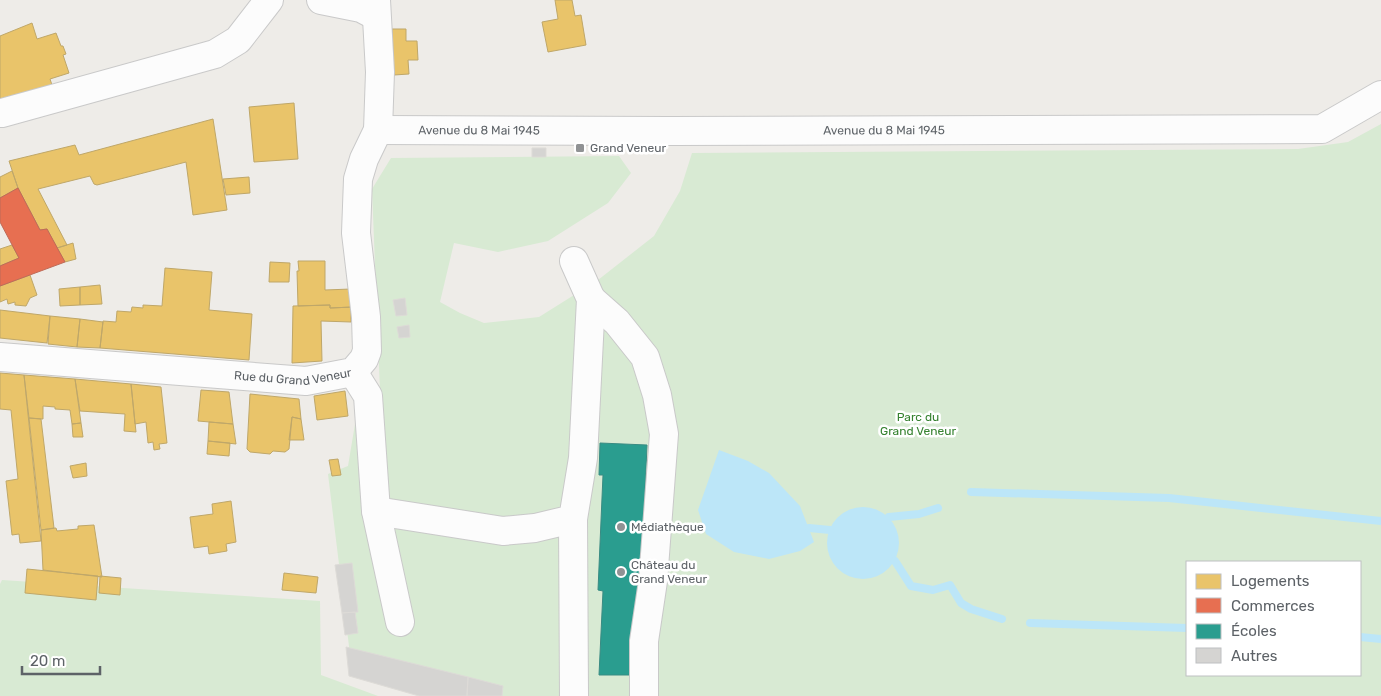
<svg xmlns="http://www.w3.org/2000/svg" width="1381" height="696" font-family="Rubik,sans-serif">
  <style>
    .green { fill: #d8ead3; fill-rule: evenodd }
    .water { fill: #bce6f8 }
    .homes { fill: #e9c46a; stroke: #bfa769 }
    .shops { fill: #e76f51; stroke: #be6b58 }
    .schools { fill: #2a9d8f; stroke: #398b83 }
    .lines { fill: none; stroke-linecap: round; stroke-linejoin: round }
    .stream { stroke: #bce6f8; stroke-width: 8 }
    .building { fill: #d5d4d2; stroke: #dddbd7 }
    .minor-casing { stroke: #c9c9c9; stroke-width: 30 }
    .minor { stroke: #fcfcfc; stroke-width: 28 }
    .poi-dot { fill: #909294; stroke: #fff; stroke-width: 2 }
    .labels { text-anchor: middle; dominant-baseline: central; stroke-width: 5; stroke-linejoin: round; paint-order: stroke }
    .street-label { font-size: 12px; fill: #5d6267; stroke: #fff }
    .poi-label { font-size: 12px; fill: #5d6267; stroke: #fff; text-anchor: start }
    .park-label { font-size: 12px; fill: #368230; stroke: #fff }
  </style>
  <rect width="100%" height="100%" fill="#eeece8"/>
  <!-- green -->
  <path class="green" d="M1381 124V696H437L352 671 328 474 348 466 356 418 353 392 380 391 372 189 391 158 619 156 631 173 608 203 548 241 498 252 454 243 440 302 460 313 484 323 539 317 598 280 654 236 680 191 692 153 1298 149 1348 142ZM1187 562H1360V675H1187Z
    M2 580 320 601 321 675 378 696H0V584Z"/>
  <!-- water -->
  <path class="water" d="M719 450 748 461 769 473 800 506 814 542 800 551 769 559 734 552 706 534 698 510Z
    M827 543a36 36 0 1 1 72 0a36 36 0 1 1-72 0Z"/>
  <!-- homes -->
  <path class="homes" d="M555 0H572L575 16 581 15 586 45 548 52 542 22 558 19Z
    M32 23 37 39 56 33 61 46H63L66 54 63 55 69 73 50 79 54 91 0 107V36Z
    M392 29H406V41H417L418 60H408L409 74 394 75Z
    M294 103 298 159 254 162 249 107Z
    M213 119 227 210 193 215 186 162 97 185 94 184 90 176 38 189 67 245 57 248 47 229 40 230 18 188 9 161 75 145 79 155Z
    M12 171 18 188 0 198V177Z
    M249 177 250 193 226 195 223 179Z
    M73 243 76 259 65 262 57 248Z
    M12 245 19 258 0 266V249Z
    M298 261H325V290L351 289 353 307 330 308V305L298 306 297 271H299Z
    M270 262 290 263 289 282H269Z
    M165 268 212 272 209 310 252 314 249 360 100 348 103 321 116 322 117 311 131 312 132 307 143 308V305L162 306Z
    M30 275 37 295 30 298 26 306 15 305V302L8 304 7 299 0 302V286Z
    M100 285 102 304 80 305V287Z
    M80 287V305L60 306 59 289Z
    M330 305V308L353 307 351 311V322L321 321 322 361 292 363 293 306Z
    M0 310 50 316 47 343 0 338Z
    M50 316 80 319 77 347 48 344Z
    M80 319 103 322 100 348 77 347Z
    M0 373 24 375 41 541 20 543 19 534 12 535 6 481 18 479 11 410 0 409Z
    M24 375 75 379 81 423 72 424 70 410 55 409V407L43 406V419L29 418Z
    M75 379 131 384 136 432 124 431 125 414 80 411Z
    M131 384 161 387 167 443 159 444 160 449 154 450 153 442 148 443 146 422 135 424Z
    M201 390 229 392 233 424 198 421Z
    M345 391 348 416 317 420 314 396Z
    M250 394 299 399 301 419 292 417 289 449 285 452 273 451 270 454 250 452 247 449Z
    M292 417 301 419 304 440H289Z
    M29 418 41 419 54 528 41 530Z
    M209 422 233 424 236 444 208 441Z
    M81 423 83 437H73L72 424Z
    M208 441 230 443 229 456 207 454Z
    M338 459 341 475 332 476 329 460Z
    M86 463 87 476 73 478 70 466Z
    M231 501 236 542 226 544 227 551 209 554 208 546 194 548 190 517 213 514 212 504Z
    M94 525 102 577 43 570 41 530 56 528 57 531 78 529V526Z
    M27 569 98 576 96 600 25 593Z
    M284 573 318 577 316 593 282 590Z
    M100 576 121 578 120 595 99 593Z"/>
  <!-- shops -->
  <path class="shops" d="M18 188 40 230 47 229 65 262 0 286V266L19 258 0 222V198Z"/>
  <!-- schools -->
  <path class="schools" d="M600 443 647 445 637 675H599L603 591 598 590 603 475H599Z"/>
  <g class="lines">
    <!-- stream -->
    <path class="stream" d="M971 492 1169 498 1381 521
      M889 517 919 514 938 508
      M809 528 830 530
      M895 561 911 586 933 590 950 585 961 603 971 609 1002 619
      M1030 623 1187 628
      M1360 637 1381 639"/>
  </g>
  <!-- building -->
  <path class="building" d="M532 148H546V157H532Z
    M405 298 407 315 396 316 393 300Z
    M409 325 410 337 399 338 397 327Z
    M352 563 358 612 342 613 335 565Z
    M355 612 358 633 345 635 342 613Z
    M346 647 468 677 467 696H419L349 676Z
    M468 677 503 686 502 696H467Z"/>
  <g class="lines">
    <!-- minor casing -->
    <g class="minor-casing">
      <g id="minor">
        <path d="M321 0 361 8 376 16"/>
        <path d="M2 113 215 54 238 40 269 0"/>
        <path id="s1" d="M378 130 670 131 1322 129 1381 95"/>
        <path d="M591 299 617 322 645 357 657 395 664 434 653 581 644 641V696"/>
        <path id="s2" d="M0 357 306 381 353 372 364 359 367 351 366 317 356 233 358 179 364 159 378 130 380 72 376 0"/>
        <path d="M353 372 368 396 376 511 503 531 535 528 573 519 583 458 591 299 574 261"/>
        <path d="M376 511 400 622"/>
        <path d="M573 519 574 696"/>
      </g>
    </g>
    <!-- minor -->
    <use href="#minor" class="minor"/>
  </g>
  <!-- markers -->
  <g class="poi-dot">
    <rect x="575" y="143" width="10" height="10" rx="2.5"/>
    <circle cx="621" cy="527" r="5"/>
    <circle cx="621" cy="572" r="5"/>
  </g>
  <g class="labels">
    <!-- street labels -->
    <g class="street-label">
      <text stroke="none"><textPath href="#s1" startOffset="101">Avenue du 8 Mai 1945</textPath></text>
      <text stroke="none"><textPath href="#s1" startOffset="506">Avenue du 8 Mai 1945</textPath></text>
      <text stroke="none"><textPath href="#s2" startOffset="294">Rue du Grand Veneur</textPath></text>
    </g>
    <!-- poi labels -->
    <g class="poi-label">
      <text x="590" y="148">Grand Veneur</text>
      <text x="631" y="527">Médiathèque</text>
      <text x="631" y="565">Château du<tspan x="631" dy="14">Grand Veneur</tspan></text>
    </g>
    <!-- park labels -->
    <g class="park-label">
      <text x="918" y="417">Parc du<tspan x="918" dy="14">Grand Veneur</tspan></text>
    </g>
  </g>
  <!-- legend -->
  <rect x="1186" y="561" width="175" height="115" fill="#ffffff" stroke="#bec0c2"/>
  <rect x="1196" y="574" width="25" height="15" fill="#e9c46a" stroke="#bec0c2"/>
  <text x="1231" y="586" font-size="15" fill="#5d6267">Logements</text>
  <rect x="1196" y="598" width="25" height="15" fill="#e76f51" stroke="#bec0c2"/>
  <text x="1231" y="611" font-size="15" fill="#5d6267">Commerces</text>
  <rect x="1196" y="624" width="25" height="15" fill="#2a9d8f" stroke="#bec0c2"/>
  <text x="1231" y="636" font-size="15" fill="#5d6267">Écoles</text>
  <rect x="1196" y="648" width="25" height="15" fill="#d5d4d2" stroke="#bec0c2"/>
  <text x="1231" y="661" font-size="15" fill="#5d6267">Autres</text>
  <!-- scale -->
  <path d="M22 666v8h78v-8" fill="none" stroke="#5d6267" stroke-width="2.5"/>
  <text x="30" y="666" font-size="15" fill="#5d6267" stroke="#ffffff" stroke-width="4" paint-order="stroke">20 m</text>
</svg>
